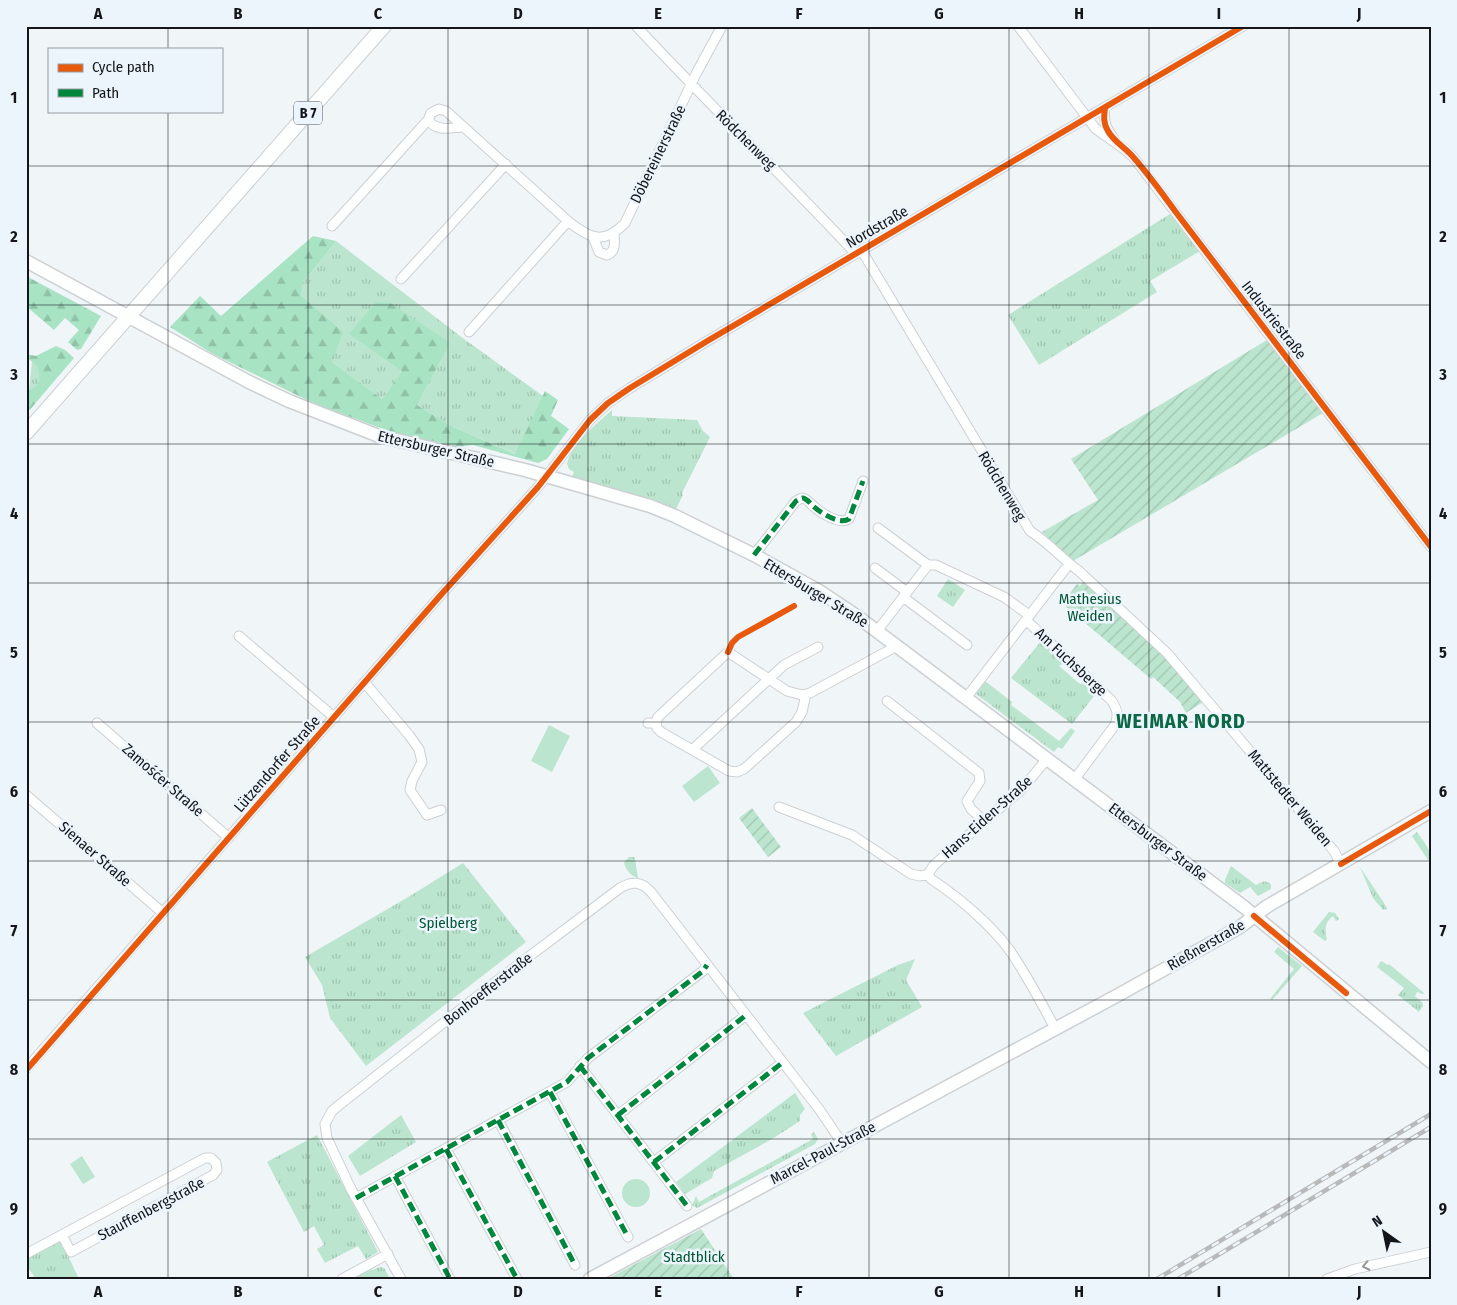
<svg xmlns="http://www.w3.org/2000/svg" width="1457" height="1305" font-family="'Fira Sans Condensed',sans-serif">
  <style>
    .grass { fill: url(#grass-tufts) }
    .forest { fill: url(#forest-firs) }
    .garden { fill: url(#garden-furrows) }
    .pitch { fill: #bbe5ce }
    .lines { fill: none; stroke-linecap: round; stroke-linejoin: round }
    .street-casing { stroke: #cdd0d3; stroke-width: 11 }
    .secondary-casing { stroke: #cdd0d3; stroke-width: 15 }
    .primary-casing { stroke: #cdd0d3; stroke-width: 16 }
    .street { stroke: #fdfefe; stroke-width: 9 }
    .secondary { stroke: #fdfefe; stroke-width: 12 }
    .primary { stroke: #fdfefe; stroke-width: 14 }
    .rail-casing { stroke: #b8b9ba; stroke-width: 4.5 }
    .rail { stroke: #edf5fc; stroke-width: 2.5; stroke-dasharray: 8; stroke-linecap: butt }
    .quiet { stroke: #00873e; stroke-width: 5; stroke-dasharray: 10 5; stroke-linecap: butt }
    .cycleway-casing { stroke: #edf5fc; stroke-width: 9 }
    .cycleway { stroke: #e8590c; stroke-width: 6 }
    .oneway { stroke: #949697 }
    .grid { fill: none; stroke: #141619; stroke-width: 1; stroke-opacity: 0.55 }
    .labels { text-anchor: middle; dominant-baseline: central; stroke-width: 5; stroke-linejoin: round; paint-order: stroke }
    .shield { fill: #edf5fc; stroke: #55595d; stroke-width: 1 }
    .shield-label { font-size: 14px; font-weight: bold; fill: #141619 }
    .street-label { font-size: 15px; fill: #141619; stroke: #edf5fc }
    .park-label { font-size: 15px; fill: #005632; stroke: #edf5fc }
    .district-label { font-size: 20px; font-weight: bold; letter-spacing: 1px; fill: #0c6844; stroke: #edf5fc }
    .neatline { fill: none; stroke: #141619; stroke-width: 2 }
    .grid-label { font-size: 16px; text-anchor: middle; font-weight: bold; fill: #141619 }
  </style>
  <defs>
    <pattern id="grass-tufts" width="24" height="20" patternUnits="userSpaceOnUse" patternTransform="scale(1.25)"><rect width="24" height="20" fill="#bbe5ce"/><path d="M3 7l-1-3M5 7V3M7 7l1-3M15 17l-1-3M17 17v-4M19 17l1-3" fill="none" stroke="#a0c4b0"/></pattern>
    <pattern id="forest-firs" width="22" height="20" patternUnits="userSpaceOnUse" patternTransform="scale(1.25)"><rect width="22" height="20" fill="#a8e3c4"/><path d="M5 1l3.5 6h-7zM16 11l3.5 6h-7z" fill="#90c2a8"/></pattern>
    <pattern id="garden-furrows" width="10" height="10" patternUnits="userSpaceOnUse" patternTransform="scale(1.25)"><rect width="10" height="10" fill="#bbe5ce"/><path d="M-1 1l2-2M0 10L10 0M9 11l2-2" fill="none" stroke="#a0c4b0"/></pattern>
  </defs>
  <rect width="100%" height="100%" fill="#f0f5f8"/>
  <!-- grass -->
  <path class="grass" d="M1170 214 1200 251 1150 281 1157 292 1039 365 1008 315Z
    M336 241 460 336 543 396 516 454 449 425 417 405 450 342 402 371 382 399 332 362 301 296 303 283Z
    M32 361C43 371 41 383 29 392Z
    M612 410V416L697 420 703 431 710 437 682 493 683 495 675 511 572 477 574 472 569 469 567 464C570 446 598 422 612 410Z
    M948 579 965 590 953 607 937 596Z
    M1042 640 1066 662 1059 666 1080 684 1087 682 1098 691 1072 724 1011 678Z
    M985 681 1012 702 1011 705 1059 741 1071 728 1075 731 1062 749 1058 747 1054 752 976 694Z
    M1417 832C1423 841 1430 848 1431 858L1428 860 1412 836Z
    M629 857H634L635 859 638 878C631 876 625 869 624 862Z
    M463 863 526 942 366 1066 330 1018 322 985 305 957 410 896Z
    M1231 866 1256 885C1262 882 1266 879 1271 885V889L1258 896 1250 887 1240 893 1225 883V880Z
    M1360 867 1384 903 1387 909 1383 910 1373 898Z
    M1329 912 1335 913 1339 919 1336 921 1333 916C1325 922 1324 930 1327 939L1325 941 1313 932Z
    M1278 947 1302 966 1272 1000 1270 999 1294 969 1274 952Z
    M915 959 906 980 922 1007 836 1056 803 1013 898 965Z
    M1381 961 1388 965 1389 964 1424 993 1423 994 1417 992 1415 996 1422 1002 1423 1006 1419 1012 1398 995 1404 988 1377 967Z
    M795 1093 805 1109 800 1115V1121L772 1139 714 1171 712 1178 685 1194 676 1182Z
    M401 1115 416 1142 360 1176 348 1156Z
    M814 1132 818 1139 815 1144 697 1208 692 1205 696 1196 699 1202 813 1139 811 1134Z
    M317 1135 378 1252 366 1259 358 1246 325 1263 317 1249 324 1245 314 1226 304 1232 267 1162Z
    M58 1242 62 1243 79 1279H36L26 1265V1258Z
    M380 1267 384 1268 390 1279H352L371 1269 372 1270Z"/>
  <!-- forest -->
  <path class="forest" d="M313 236 336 241 303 283 301 296 343 332 332 362 382 399 402 371 349 334 376 302 390 303 450 343 417 405 449 425 515 454 545 391 558 400 551 416 569 429 547 459 538 463 473 445 458 447 397 434 315 404 213 354 170 327 200 296 221 316Z
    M26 276 101 316 81 349 77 350 68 342 79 330 65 318 54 330 26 306Z
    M56 346 65 350 74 358 27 413 26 392C44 386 43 365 26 358V354L36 356Z"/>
  <!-- garden -->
  <path class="garden" d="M1267 340 1323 413 1073 561 1042 532 1098 500 1071 459Z
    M1084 581 1163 655 1203 702 1186 713 1180 702 1153 677 1151 679 1057 599 1064 602 1077 584 1080 586Z
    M752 808 781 847 768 857 739 818Z
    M701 1229 734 1279H607Z"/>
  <!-- pitch -->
  <path class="pitch" d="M549 725 570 736 552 772 531 761Z
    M708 766 720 783 694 802 682 786Z
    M82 1156 95 1177 83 1184 70 1164Z
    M622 1193a14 14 0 1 1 28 0a14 14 0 1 1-28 0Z"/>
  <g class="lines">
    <!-- street casing -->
    <g class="street-casing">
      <path id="street" d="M636 26C708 103 784 177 856 254
        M1018 26 1095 128C1108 139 1122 145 1134 158L1431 547
        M1105 108C1103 121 1106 128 1114 139
        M428 120C437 132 450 128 463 127
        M332 226 428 120 431 113 439 109 446 111 568 221C590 239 604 245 625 223L697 72 722 26
        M593 237 599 252 607 255C617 251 614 242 614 233
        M862 251 1030 531C1048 542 1062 559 1079 571L1168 654 1334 851 1341 864
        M401 279 506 164
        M469 332 568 221
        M878 528 928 565H936L1004 597 1029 615
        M754 555 796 501C799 500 800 498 803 498 807 499 810 503 813 506 821 513 839 525 849 519L863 481
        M875 568 907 592
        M903 597 967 645
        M1026 620 1111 700C1117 708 1119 715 1115 725L1074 780
        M877 631 928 565
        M239 636 335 718
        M365 683 409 735 419 749 422 762 412 781 410 790 427 815 441 810
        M966 698 1069 564
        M887 701 979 773 980 781 967 801 971 809 984 821
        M97 723 229 838
        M648 723H656L658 717 728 652 787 691 802 695 810 693 897 646
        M656 723 657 728 661 732 729 771 737 772 744 769 796 722 802 712 806 694
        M692 750 784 665 818 647
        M26 795 163 913
        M779 807 852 835 911 874 920 876 928 874
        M928 874 931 879C957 896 989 923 1008 948 1026 973 1040 1001 1055 1028
        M928 874 934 865 1021 790 1047 759
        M580 1066 687 1206
        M26 1069 439 597 538 487 590 420 608 403 630 388 709 340 1243 26
        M550 1092 628 1237
        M618 1115 745 1016
        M498 1120 575 1265
        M446 1149 517 1279
        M654 1162 782 1063
        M395 1176 450 1279
        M356 1198 567 1082 588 1058 703 971 707 965
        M26 1254 205 1158H211L216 1163 217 1170 213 1175 71 1252 62 1235
        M342 1279 388 1254
        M401 1279 351 1189 327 1138 325 1124 332 1111 338 1106 494 983 620 888C632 881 641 881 651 892L819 1109 842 1143
        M1327 1279 1355 1269 1431 1252"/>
    </g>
    <!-- secondary casing -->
    <g class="secondary-casing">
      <path id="secondary" d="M26 261 249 382 289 401 379 436 525 470 650 506 675 516 754 555 819 591 858 617 1244 907 1431 1062
        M590 1279 1120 994 1240 927 1266 907 1431 811"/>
    </g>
    <!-- primary casing -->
    <g class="primary-casing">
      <path id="primary" d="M26 433 384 26"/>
    </g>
    <!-- street -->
    <use href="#street" class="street"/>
    <!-- secondary -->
    <use href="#secondary" class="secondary"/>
    <!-- primary -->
    <use href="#primary" class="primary"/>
    <!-- rail casing -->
    <g class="rail-casing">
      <path id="rail" d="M1157 1279 1431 1114
        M1178 1279 1431 1127"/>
    </g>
    <!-- rail -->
    <use href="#rail" class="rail"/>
    <!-- quiet -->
    <path class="quiet" d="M754 555 796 501C799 500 800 498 803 498 807 499 810 503 813 506 821 513 839 525 849 519L863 481
      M580 1066 687 1206
      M550 1092 628 1237
      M618 1115 745 1016
      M498 1120 575 1265
      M446 1149 517 1279
      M654 1162 782 1063
      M395 1176 450 1279
      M356 1198 567 1082 588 1058 703 971 707 965"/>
    <!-- cycleway casing -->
    <g class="cycleway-casing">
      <path id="cycleway" d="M1105 108C1104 116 1103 123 1108 131 1114 142 1126 148 1134 158 1149 175 1162 193 1175 211L1431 547
        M728 652 732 643 738 637 794 606
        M1341 864 1431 811
        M1254 916 1346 993
        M28 1068 439 597 538 487 590 420 608 403 630 388 709 340 1243 26"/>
    </g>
    <!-- cycleway -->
    <use href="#cycleway" class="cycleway"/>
  </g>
  <!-- one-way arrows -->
  <defs><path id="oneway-chevron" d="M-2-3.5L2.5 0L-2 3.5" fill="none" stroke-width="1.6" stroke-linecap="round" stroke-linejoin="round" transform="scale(1.25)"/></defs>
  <use class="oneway" href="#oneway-chevron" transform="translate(1366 1266) rotate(168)"/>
  <!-- grid -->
  <path class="grid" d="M168 26V49M308 26V1279M448 26V1279M588 26V1279M728 26V1279M869 26V1279M1009 26V1279M1149 26V1279M1289 26V1279M168 111V1279M26 166H1431M26 305H1431M26 444H1431M26 583H1431M26 722H1431M26 861H1431M26 1000H1431M26 1139H1431"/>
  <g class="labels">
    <!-- shield labels -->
    <rect class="shield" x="294" y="101.5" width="28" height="23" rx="4"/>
    <g class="shield-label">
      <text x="308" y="113">B 7</text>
    </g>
    <!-- street labels -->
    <g class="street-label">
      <text transform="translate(746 140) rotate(45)">Rödchenweg</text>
      <text transform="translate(658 154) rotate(-64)">Döbereinerstraße</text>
      <text transform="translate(877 227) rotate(-30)">Nordstraße</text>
      <text transform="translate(1274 320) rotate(52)">Industriestraße</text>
      <text transform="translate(436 449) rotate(13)">Ettersburger Straße</text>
      <text transform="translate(1002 486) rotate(59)">Rödchenweg</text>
      <text transform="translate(816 593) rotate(31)">Ettersburger Straße</text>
      <text transform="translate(1071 662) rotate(43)">Am Fuchsberge</text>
      <text transform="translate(277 764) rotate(-49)">Lützendorfer Straße</text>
      <text transform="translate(163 780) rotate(41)">Zamośćer Straße</text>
      <text transform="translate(1290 798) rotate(50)">Mattstedter Weiden</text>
      <text transform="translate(987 817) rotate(-42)">Hans-Eiden-Straße</text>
      <text transform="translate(1158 842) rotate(37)">Ettersburger Straße</text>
      <text transform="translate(95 854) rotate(41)">Sienaer Straße</text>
      <text transform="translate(1206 945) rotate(-30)">Rießnerstraße</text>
      <text transform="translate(488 989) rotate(-38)">Bonhoefferstraße</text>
      <text transform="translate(823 1153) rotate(-28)">Marcel-Paul-Straße</text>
      <text transform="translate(151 1209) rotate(-28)">Stauffenbergstraße</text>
    </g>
    <!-- park labels -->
    <g class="park-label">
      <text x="1090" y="599">Mathesius<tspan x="1090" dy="17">Weiden</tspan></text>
      <text x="448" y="923">Spielberg</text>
      <text x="694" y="1257">Stadtblick</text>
    </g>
    <!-- district labels -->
    <g class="district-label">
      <text x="1181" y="721">WEIMAR NORD</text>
    </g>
  </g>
  <!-- border -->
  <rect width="1457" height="1305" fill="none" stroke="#edf5fc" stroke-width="55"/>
  <!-- legend -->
  <rect x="48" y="48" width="175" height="65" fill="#edf5fc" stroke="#969ca1"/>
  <rect x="58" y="64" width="25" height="8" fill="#e8590c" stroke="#969ca1"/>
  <text x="92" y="72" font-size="15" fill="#141619">Cycle path</text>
  <rect x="58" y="89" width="25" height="8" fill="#00873e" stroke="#969ca1"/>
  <text x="92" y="98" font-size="15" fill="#141619">Path</text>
  <!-- north arrow -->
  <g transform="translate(1384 1232) rotate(327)" stroke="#edf5fc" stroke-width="4" paint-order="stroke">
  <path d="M0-4L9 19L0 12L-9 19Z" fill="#141619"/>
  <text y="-8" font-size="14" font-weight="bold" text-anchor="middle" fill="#141619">N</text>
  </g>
  <rect x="28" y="28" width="1402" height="1250" class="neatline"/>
  <g class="grid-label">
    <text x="98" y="19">A</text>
    <text x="238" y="19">B</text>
    <text x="378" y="19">C</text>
    <text x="518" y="19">D</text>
    <text x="658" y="19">E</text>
    <text x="799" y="19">F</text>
    <text x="939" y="19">G</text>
    <text x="1079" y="19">H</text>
    <text x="1219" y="19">I</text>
    <text x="1359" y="19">J</text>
    <text x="14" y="103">1</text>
    <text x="1443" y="103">1</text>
    <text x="14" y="242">2</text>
    <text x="1443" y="242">2</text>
    <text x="14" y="380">3</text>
    <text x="1443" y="380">3</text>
    <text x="14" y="519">4</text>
    <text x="1443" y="519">4</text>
    <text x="14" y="658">5</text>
    <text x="1443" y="658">5</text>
    <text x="14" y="797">6</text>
    <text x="1443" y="797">6</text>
    <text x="14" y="936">7</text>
    <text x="1443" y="936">7</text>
    <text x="14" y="1075">8</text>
    <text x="1443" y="1075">8</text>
    <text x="14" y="1214">9</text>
    <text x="1443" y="1214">9</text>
    <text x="98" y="1297">A</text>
    <text x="238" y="1297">B</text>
    <text x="378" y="1297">C</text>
    <text x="518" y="1297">D</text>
    <text x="658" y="1297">E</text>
    <text x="799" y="1297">F</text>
    <text x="939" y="1297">G</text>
    <text x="1079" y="1297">H</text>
    <text x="1219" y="1297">I</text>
    <text x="1359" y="1297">J</text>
  </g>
</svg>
